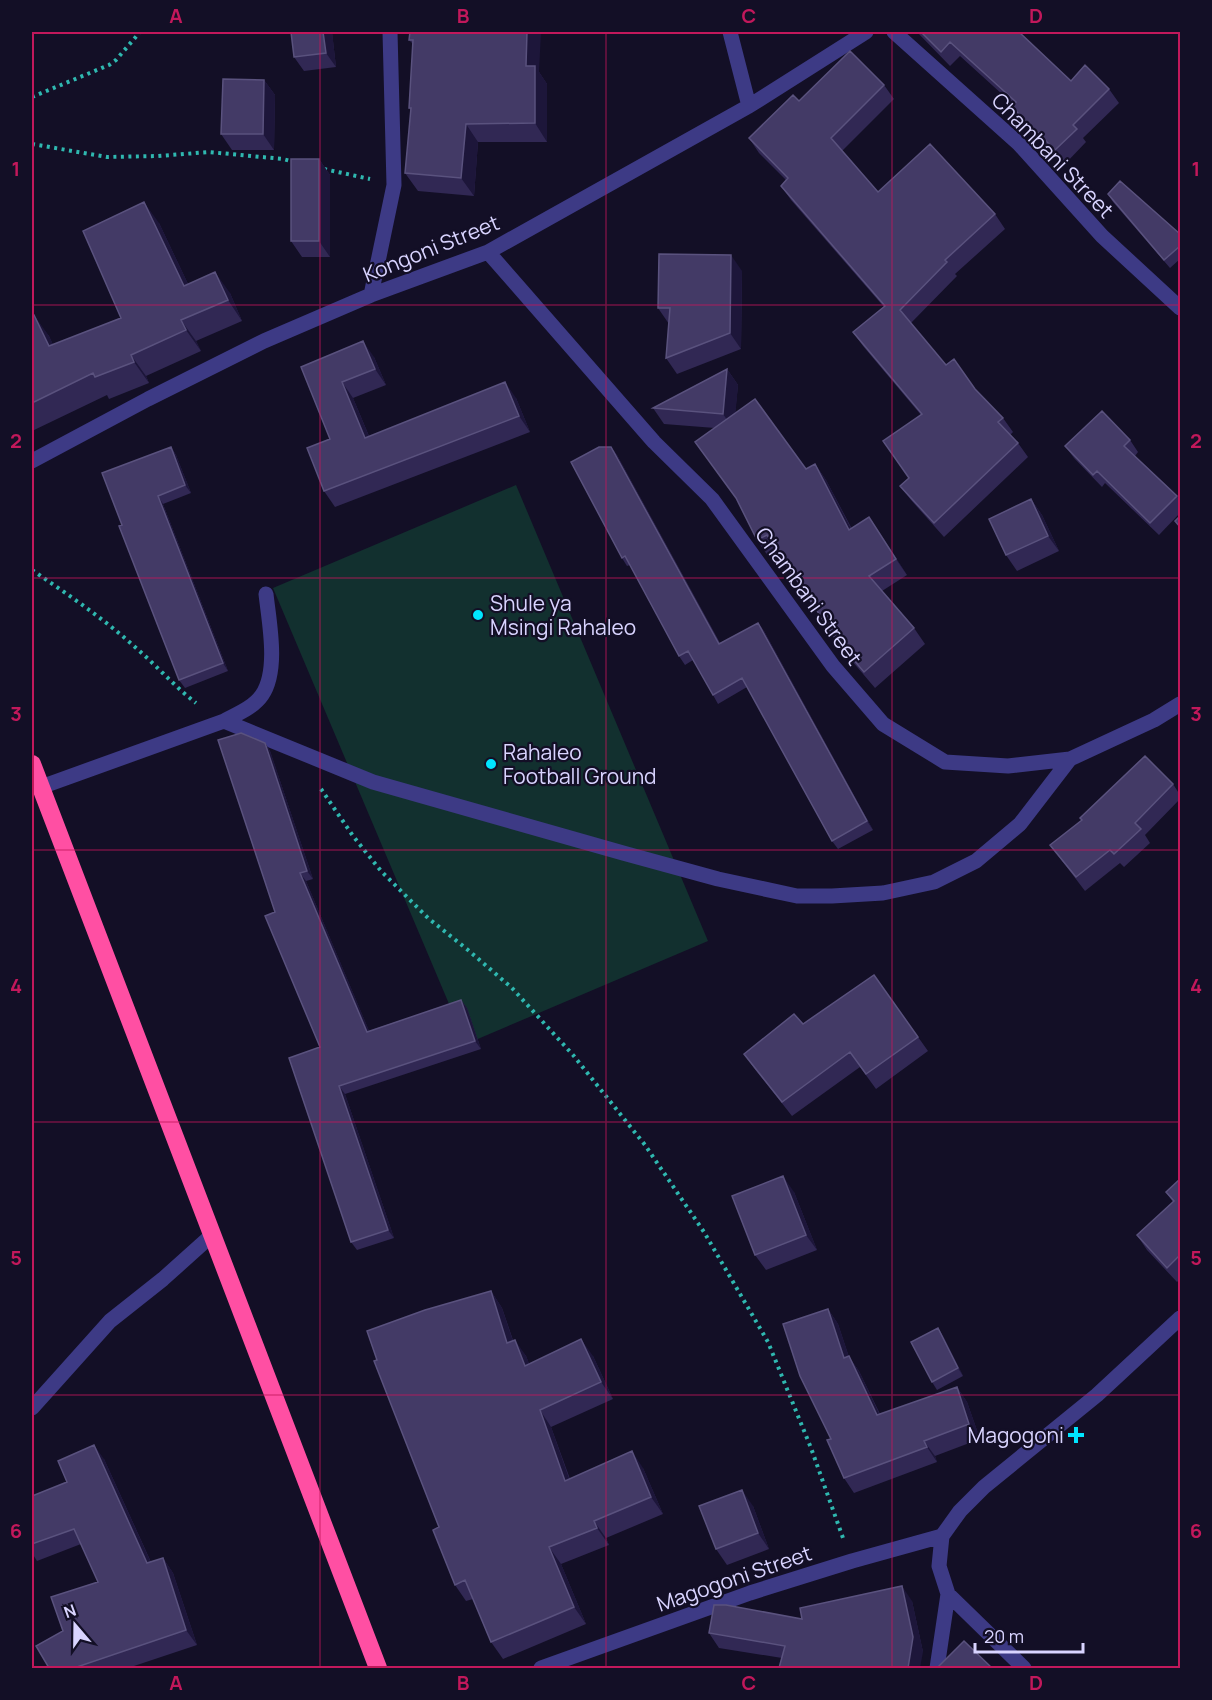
<svg xmlns="http://www.w3.org/2000/svg" width="1212" height="1700" font-family="Manrope,sans-serif">
  <style>
    .green { fill: #12302f }
    .lines { fill: none; stroke-linecap: round; stroke-linejoin: round }
    .path { stroke: #2fb8b0; stroke-width: 4; stroke-dasharray: 3 4.5; stroke-linecap: butt }
    .minor { stroke: #3d3a85; stroke-width: 15 }
    .highway { stroke: #ff4fa3; stroke-width: 18 }
    .wall { fill: #312854 }
    .shaded-wall { fill: #1d163a }
    .building { fill: #433a66; stroke: #5a527e; stroke-width: 1.5 }
    .grid { fill: none; stroke: #c2185b; stroke-width: 1.5; stroke-opacity: 0.55 }
    .poi-dot { fill: #00e5ff; stroke: #130f26; stroke-width: 2 }
    .labels { text-anchor: middle; dominant-baseline: central; stroke-width: 4.5; stroke-linejoin: round; paint-order: stroke }
    .street-label { font-size: 21px; fill: #d9d4ff; stroke: #130f26 }
    .poi-label { font-size: 21px; fill: #d9d4ff; stroke: #130f26; text-anchor: start }
    .neatline { fill: none; stroke: #c2185b; stroke-width: 2 }
    .grid-label { font-size: 20px; text-anchor: middle; font-weight: bold; fill: #c2185b }
  </style>
  <rect width="100%" height="100%" fill="#130f26"/>
  <!-- green -->
  <path class="green" d="M516 485 708 941 466 1044 273 588Z"/>
  <g class="lines">
    <!-- path -->
    <path class="path" d="M32 97 109 65 116 60 140 32
      M32 144 107 157 158 156 209 152 283 159 294 162
      M324 169 370 179
      M32 570C67 594 103 618 135 647 156 665 174 686 196 703
      M321 789 353 836 381 871 428 918 468 950 512 988 573 1055 645 1145 704 1232 768 1342 811 1448 843 1538"/>
    <!-- minor -->
    <path class="minor" d="M730 32 749 106
      M894 32 1019 144 1102 236 1180 308
      M488 252 654 442 712 499 833 666 883 724 945 762 1008 766 1070 759 1154 720 1180 704
      M371 295 394 185 390 32
      M32 461 148 399 264 341 371 295 488 252 749 106 866 32
      M224 721 373 782 623 853 718 879 797 896H832L883 893 934 882 976 861 1020 824 1070 759
      M32 783 41 787 224 721C237 714 253 708 262 695 279 670 269 622 266 594
      M32 1408 110 1321 163 1279 212 1235
      M541 1668 750 1593 852 1561 942 1536
      M937 1668 948 1594
      M1024 1668 948 1594 939 1566 942 1536 960 1511 984 1487 1097 1395 1180 1318"/>
    <!-- highway -->
    <path class="highway" d="M32 764 378 1668"/>
  </g>
  <!-- wall -->
  <path class="wall" d="M291 32H332L336 67 304 71 294 57Z
    M410 32 539 72 547 84V142H478L474 196 418 191 405 173 411 111 409 108 413 44 409 40Z
    M917 32H1019L1071 81 1109 89 1119 103 1083 138 1086 142 1065 164 1021 121 1012 107 1014 105 960 56 950 66Z
    M264 80 275 95 274 150H232L221 134Z
    M884 85 894 99 842 151 878 192 995 214 1005 229 955 274 957 276 911 323 946 365 975 389 1003 418 1013 432 1010 435 1018 443 1028 457 944 537 911 500 900 486 909 478 921 415 863 346 853 332 884 307 791 200 781 186 786 180 759 153 749 138 799 101Z
    M319 159 330 175V257H302L291 241Z
    M1108 194 1180 234V261V259L1170 268 1113 202Z
    M159 223 188 284 230 293 242 321 196 341 201 351 146 376 149 383 109 399 107 395 32 431V316L49 336 53 345 121 318Z
    M742 271 741 349 677 374 666 358 669 324 658 308Z
    M374 357 386 385 353 398 369 436 516 398 530 432 335 507 324 491 330 439 301 367Z
    M727 369 738 385 735 414 806 469 815 464 826 480 852 529 869 517 907 575 882 591 914 628 925 644 875 688 846 654 777 551 768 556 757 540 715 428 664 424 653 408Z
    M1130 440 1138 452 1135 456 1177 496 1180 501V513L1159 535 1105 483 1102 487 1074 458 1065 446Z
    M171 447 176 455 191 493 163 504 228 671 185 688 179 680 122 525Z
    M611 447 617 455 720 643 758 623 764 631 873 830 838 849 832 841 747 687 718 704 713 695 693 660 685 665 679 656 630 565 627 566 622 558Z
    M1031 499 1042 515 1059 551 1017 571 1006 555Z
    M265 743 270 751 313 879 306 881 369 1031 461 1000 467 1008 481 1049 345 1094 394 1238 357 1250 351 1242 320 1047 275 912Z
    M1173 784 1180 795V799L1145 835 1150 843 1124 867 1120 863 1085 891 1050 845Z
    M874 975 928 1051 876 1089 860 1067 792 1116 754 1068 744 1054 803 1024Z
    M1180 1179V1279L1177 1282 1147 1250 1137 1235 1173 1202 1166 1192Z
    M794 1192 817 1250 766 1270 755 1255Z
    M491 1291 502 1308 513 1340 526 1356 529 1364 593 1356 613 1399 551 1427 570 1479 643 1468 663 1514 606 1538 609 1545 561 1564 586 1624 503 1659 491 1642 473 1599 466 1601 455 1585 439 1527 377 1360Z
    M828 1309 838 1324 849 1357 859 1371 880 1414 957 1387 967 1402 980 1439 935 1456 937 1462 854 1493 844 1478Z
    M938 1328 943 1336 963 1376 937 1390 932 1382Z
    M104 1459 151 1562 163 1558 173 1573 197 1645 128 1668H49L63 1631 98 1582 81 1544 37 1561 32 1553V1496L67 1482Z
    M753 1506 769 1549 727 1565 716 1549Z
    M912 1601 923 1652 782 1658 719 1648 709 1633 802 1619Z"/>
  <!-- shaded-wall -->
  <path class="shaded-wall" d="M323 32H332L336 67 326 53Z
    M527 32H541L539 72 547 84V142L535 123 526 66Z
    M264 80 275 95 274 150 263 134Z
    M466 124 478 142 474 196 461 178Z
    M319 159 330 175V257L319 241Z
    M144 202 159 223 199 307 184 286Z
    M731 255 742 271 741 349 730 333Z
    M215 272 230 293 242 321 228 300Z
    M34 315 49 336 64 368 49 346Z
    M181 320 196 341 201 351 186 330Z
    M363 341 374 357 386 385 375 369Z
    M131 355 146 376 149 383 134 362Z
    M727 369 738 385 734 430 723 414Z
    M342 382 353 398 376 453 365 438Z
    M505 382 516 398 530 432 519 416Z
    M171 447 176 455 191 493 185 485Z
    M611 447 617 455 724 652 719 644Z
    M815 464 826 480 860 546 849 530Z
    M158 496 163 504 228 671 223 663Z
    M1031 499 1042 515 1059 551 1048 536Z
    M869 517 880 533 907 575 896 559Z
    M758 623 764 631 873 830 867 821Z
    M265 743 270 751 313 879 307 871Z
    M300 873 306 881 373 1040 367 1032Z
    M461 1000 467 1008 481 1049 475 1041Z
    M339 1086 345 1094 394 1238 388 1230Z
    M783 1176 794 1192 817 1250 806 1235Z
    M491 1291 502 1308 519 1359 507 1343Z
    M828 1309 838 1324 849 1357 859 1371 887 1430 877 1415 844 1358Z
    M938 1328 943 1336 963 1376 958 1368Z
    M581 1339 593 1356 613 1399 601 1382Z
    M515 1340 526 1356 537 1382 525 1366Z
    M957 1387 967 1402 980 1439 969 1424Z
    M540 1410 551 1427 576 1498 565 1481Z
    M924 1441 935 1456 937 1462 927 1447Z
    M94 1445 104 1459 158 1578 147 1563Z
    M632 1451 643 1468 663 1514 651 1497Z
    M742 1490 753 1506 769 1549 758 1533Z
    M594 1521 606 1538 609 1545 597 1528Z
    M549 1547 561 1564 586 1624 574 1607Z
    M163 1558 173 1573 197 1645 186 1630Z
    M902 1586 912 1601 923 1652 920 1668H908Z"/>
  <!-- building -->
  <path class="building" d="M291 32H323L326 53 294 57Z
    M410 32H527L526 66H535V123L466 124 461 178 405 173 411 108H409L413 40H409Z
    M921 32H1019L1071 81 1085 65 1109 89 1073 125 1077 129 1055 150 1012 107 1016 102 950 42 941 52Z
    M850 51 884 85 831 138 878 192 930 144 995 214 945 260 947 262 900 310 946 365 954 359 975 389 1003 418 998 422 1018 443 934 523 900 486 909 478 883 441 922 414 853 332 885 306 781 186 788 178 749 138 793 95 799 101Z
    M223 79 264 80 263 134H221Z
    M291 159H319V241H291Z
    M1120 181 1180 234V246L1164 260 1108 194Z
    M144 202 184 286 215 272 228 300 181 320 186 330 131 355 134 362 95 377 93 373 32 403V316L34 315 49 346 121 318 83 231Z
    M659 254 731 255 730 333 666 358 670 308H658Z
    M363 341 375 369 342 382 365 438 505 382 519 416 324 491 307 448 330 439 301 367Z
    M727 369 723 414 653 408Z
    M755 399 806 469 815 464 849 530 869 517 896 559 869 576 914 628 864 672 835 638 767 535 757 540 736 498 695 442Z
    M1102 411 1130 440 1124 446 1177 496 1150 523 1097 471 1093 475 1065 446Z
    M171 447 185 485 158 496 223 663 179 680 119 526 122 525 102 473Z
    M599 447H611L719 644 758 623 867 821 832 841 742 678 713 695 688 651 679 656 625 556 622 558 571 462Z
    M1031 499 1048 536 1006 555 989 519Z
    M1180 516V527L1175 521Z
    M241 733 265 743 307 871 300 873 367 1032 461 1000 475 1041 339 1086 388 1230 351 1242 289 1058 320 1047 265 916 275 912 218 740Z
    M1145 756 1173 784 1135 823 1141 829 1114 854 1110 850 1076 877 1050 845 1082 820 1080 818Z
    M874 975 918 1037 866 1074 850 1052 782 1102 744 1054 794 1014 803 1024Z
    M783 1176 806 1235 755 1255 732 1196Z
    M1180 1179V1255L1167 1268 1137 1235 1174 1201 1166 1192Z
    M491 1291 507 1343 515 1340 525 1366 581 1339 601 1382 540 1410 565 1481 632 1451 651 1497 594 1521 597 1528 549 1547 574 1607 491 1642 465 1580 455 1585 433 1530 439 1527 374 1361 377 1360 367 1331 425 1310Z
    M828 1309 844 1358 849 1356 877 1415 957 1387 969 1424 924 1441 927 1447 844 1478 827 1440 831 1439 800 1376 783 1324Z
    M938 1328 958 1368 932 1382 911 1342Z
    M94 1445 147 1563 163 1558 186 1630 74 1668H49L36 1646 63 1631 51 1597 98 1582 74 1529 32 1544V1496L67 1482 58 1461Z
    M742 1490 758 1533 716 1549 699 1506Z
    M902 1586 913 1637 908 1668H779L785 1646 709 1633 714 1605H726L802 1619 800 1608Z
    M964 1641 992 1668H937Z"/>
  <!-- grid -->
  <path class="grid" d="M320 32V1668M606 32V1668M892 32V1668M32 305H1180M32 578H1180M32 850H1180M32 1122H1180M32 1395H1180"/>
  <!-- markers -->
  <g class="poi-dot">
    <circle cx="478" cy="615" r="6"/>
    <circle cx="491" cy="764" r="6"/>
    <path d="M1073 1426h6v6h6v6h-6v6h-6v-6h-6v-6h6z"/>
  </g>
  <g class="labels">
    <!-- street labels -->
    <g class="street-label">
      <text transform="translate(1053 155) rotate(46)">Chambani Street</text>
      <text transform="translate(431 248) rotate(-22)">Kongoni Street</text>
      <text transform="translate(809 596) rotate(54)">Chambani Street</text>
      <text transform="translate(734 1578) rotate(-19)">Magogoni Street</text>
    </g>
    <!-- poi labels -->
    <g class="poi-label">
      <text x="490" y="603">Shule ya<tspan x="490" dy="24">Msingi Rahaleo</tspan></text>
      <text x="503" y="752">Rahaleo<tspan x="503" dy="24">Football Ground</tspan></text>
      <text x="1064" y="1435" text-anchor="end">Magogoni</text>
    </g>
  </g>
  <!-- border -->
  <rect width="1212" height="1700" fill="none" stroke="#130f26" stroke-width="66"/>
  <!-- north arrow -->
  <g transform="translate(75 1625) rotate(340)" stroke="#130f26" stroke-width="4.5" paint-order="stroke">
  <path d="M0-4.5L10 22L0 15L-10 22Z" fill="#d9d4ff"/>
  <text y="-9" font-size="16" font-weight="bold" text-anchor="middle" fill="#d9d4ff">N</text>
  </g>
  <!-- scale -->
  <path d="M975 1643v9h108v-9" fill="none" stroke="#d9d4ff" stroke-width="3"/>
  <text x="984" y="1643" font-size="18" fill="#d9d4ff" stroke="#130f26" stroke-width="4.5" paint-order="stroke">20 m</text>
  <rect x="33" y="33" width="1146" height="1634" class="neatline"/>
  <g class="grid-label">
    <text x="176" y="23">A</text>
    <text x="463" y="23">B</text>
    <text x="749" y="23">C</text>
    <text x="1036" y="23">D</text>
    <text x="16" y="176">1</text>
    <text x="1196" y="176">1</text>
    <text x="16" y="448">2</text>
    <text x="1196" y="448">2</text>
    <text x="16" y="721">3</text>
    <text x="1196" y="721">3</text>
    <text x="16" y="993">4</text>
    <text x="1196" y="993">4</text>
    <text x="16" y="1265">5</text>
    <text x="1196" y="1265">5</text>
    <text x="16" y="1538">6</text>
    <text x="1196" y="1538">6</text>
    <text x="176" y="1690">A</text>
    <text x="463" y="1690">B</text>
    <text x="749" y="1690">C</text>
    <text x="1036" y="1690">D</text>
  </g>
</svg>
